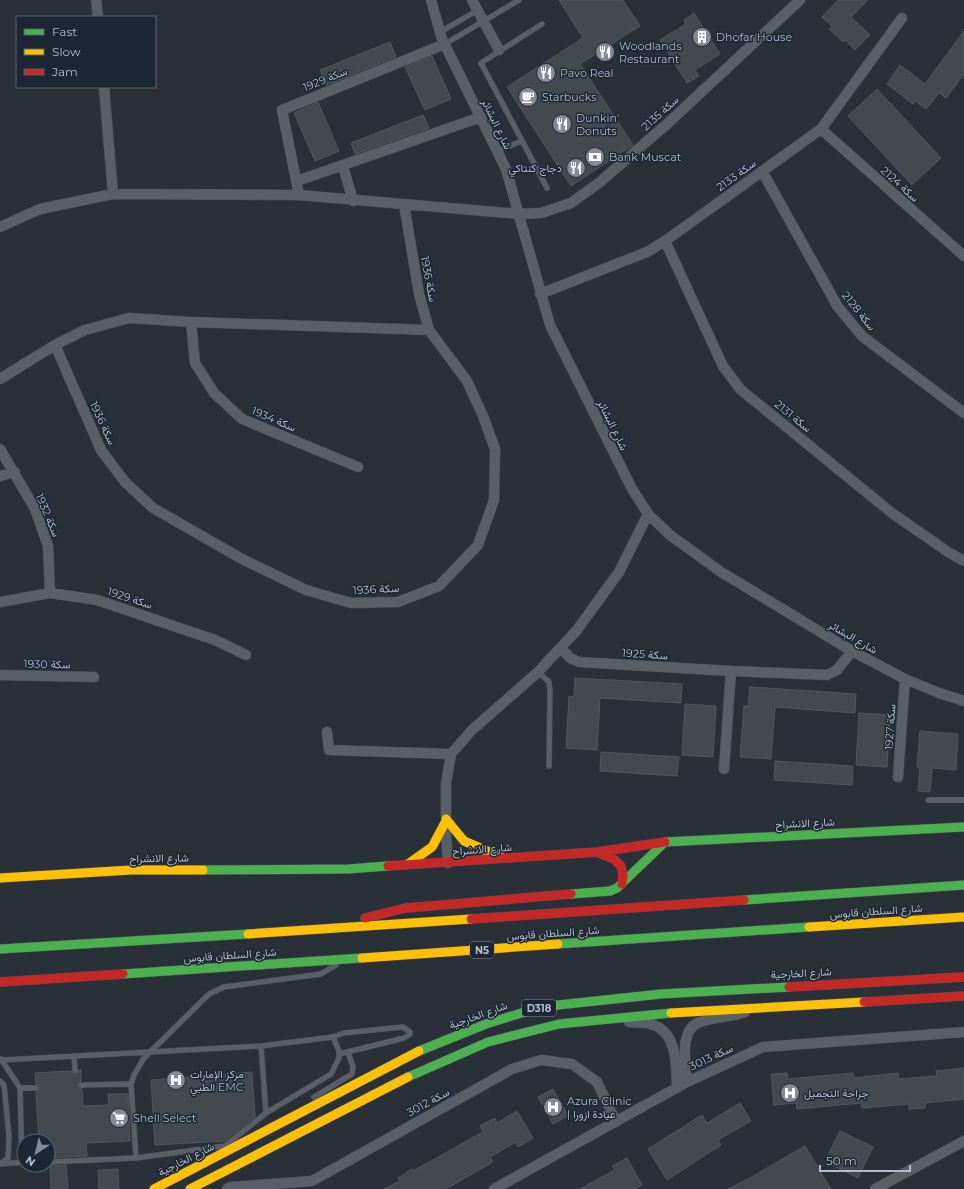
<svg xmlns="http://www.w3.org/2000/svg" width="964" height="1189" font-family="Montserrat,Vazirmatn,sans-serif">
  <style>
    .building { fill: #444950; stroke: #52575f }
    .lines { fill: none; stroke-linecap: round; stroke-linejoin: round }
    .lane-casing { stroke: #484c53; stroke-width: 6 }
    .street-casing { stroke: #484c53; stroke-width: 11 }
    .fast-casing { stroke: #484c53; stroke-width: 10 }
    .slow-casing { stroke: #484c53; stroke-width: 10 }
    .jam-casing { stroke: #484c53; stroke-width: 10 }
    .lane { stroke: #5a5e66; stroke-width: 5 }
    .street { stroke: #5a5e66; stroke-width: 10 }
    .fast { stroke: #4caf50; stroke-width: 9 }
    .slow { stroke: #ffc107; stroke-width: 9 }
    .jam { stroke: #c62828; stroke-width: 9 }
    .labels { text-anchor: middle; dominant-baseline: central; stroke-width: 3; stroke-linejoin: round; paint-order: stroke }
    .shield { fill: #1d2633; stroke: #878f9c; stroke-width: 1 }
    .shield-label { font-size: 10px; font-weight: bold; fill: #b4bcc9 }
    .poi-label { font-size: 11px; fill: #b4bcc9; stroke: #1d2633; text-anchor: start }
    .street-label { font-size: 11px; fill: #b4bcc9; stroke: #1d2633 }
  </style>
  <rect width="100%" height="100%" fill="#2a3038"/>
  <!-- building -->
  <path class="building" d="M559 0H623L640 26 580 64 633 145 571 186 507 87 583 38Z
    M838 0H868L851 17 870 35 855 50 845 40 843 42 829 29 832 26 822 17Z
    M694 13 720 54 695 70 699 76 687 83 660 40 686 24 684 20Z
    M964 31V74L946 98 939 93 926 109 915 101 913 104 887 84 900 65 925 84Z
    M390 42 396 57 326 85 320 70Z
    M432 56 451 99 425 110 405 67Z
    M877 89 941 158 912 185 848 116Z
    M318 102 339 151 315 161 294 113Z
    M423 115 429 128 355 154 351 143Z
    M575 678 682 684 681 703 600 698 597 750 566 748 569 696 574 697Z
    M750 687 856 694 855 713 775 707 771 759 740 757 744 706H748Z
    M685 704 716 706 713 757 682 755Z
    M859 713 890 715 887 767 856 765Z
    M920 731 958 734 956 770 932 768 930 792 918 791 920 768 917 767Z
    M601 752 679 757 677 776 600 771Z
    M775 761 853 766 852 785 774 780Z
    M964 1068V1099L925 1103V1108L909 1109V1104L862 1108 861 1103 797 1109 796 1103 774 1105 771 1074 787 1073 788 1079 853 1073 854 1078 898 1073 899 1079 937 1076 936 1071Z
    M79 1070H81V1081L77 1085 82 1089 83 1106 109 1105 108 1094H128L130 1141 86 1143 87 1156 48 1158V1141H39L36 1092 40 1088 36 1084 35 1073 71 1071 75 1075Z
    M252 1072 255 1117 225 1141 155 1145 151 1080Z
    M553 1089 568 1116 553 1124 538 1097Z
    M740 1103 751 1121 718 1140 721 1145 667 1180 648 1149 702 1115 707 1123Z
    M517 1111 533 1138 518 1147 516 1142 490 1157 493 1162 446 1189H384L400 1181 398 1178 412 1169 413 1171 483 1132 480 1126 495 1118 497 1123Z
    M840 1131 873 1147 858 1178 825 1161Z
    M805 1146 831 1189H728L748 1179Z
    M627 1158 642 1185 635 1189H580L615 1170 612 1166Z
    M66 1165 68 1189H51L50 1166Z
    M118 1169 119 1189H99L98 1170Z"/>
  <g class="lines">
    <!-- lane casing -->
    <g class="lane-casing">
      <path id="lane" d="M542 24 481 63 547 188
        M440 32 478 10
        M445 44 519 0
        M497 151 522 141
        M538 672 549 682 550 690 549 766
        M928 800H964
        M333 1037 344 1033 403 1027 410 1032V1034L404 1038 339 1054
        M261 1046 266 1113
        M74 1056 75 1071
        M1 1059 20 1088 22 1162
        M2 1060 261 1046 333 1037 339 1051V1058L331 1074 266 1113 225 1146 136 1158
        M0 1081 4 1085 9 1137 8 1158 0 1164
        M81 1085 131 1084
        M20 1088H36
        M314 1097 352 1074 353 1066 348 1053
        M48 1162 136 1158 131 1084 134 1075 144 1058 209 994 224 987 321 974 336 965
        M1 1164 24 1162"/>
    </g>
    <!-- street casing -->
    <g class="street-casing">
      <path id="street" d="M96 0 98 17
        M431 0 442 39 506 169 550 325 631 487 648 514 670 535 721 572 852 651 905 679 939 693 964 701
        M472 0 499 50
        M104 87 113 194
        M821 129 964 256
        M343 166 353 201
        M762 171 838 307 862 336 964 413
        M297 181 481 117
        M299 195 282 110 445 44
        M0 227 40 209 113 194 299 195 519 214 541 213 571 203 600 182 667 124 800 0
        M665 241 723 366 740 389 892 513 948 552 964 561
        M540 294 647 252 665 241 821 129 902 18
        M191 322 195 363 214 393 242 419 358 467
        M55 345 101 450 125 482 153 508 242 559 306 590 351 603 398 602 439 586 478 545 494 500 495 449 483 416 467 381 429 330 419 294 404 204
        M0 379 55 345 85 330 129 318 191 322 429 330
        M0 449 35 509 48 546 50 593
        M0 476 15 472
        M0 602 50 593 97 600 215 640 246 655
        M561 648 570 658 579 662 731 671 827 675 837 670 852 651
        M0 675 94 677
        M327 732 329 750 451 754
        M724 769 731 671
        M898 777 905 679
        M448 863 446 835V783L451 754 472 730 538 672 577 630 619 572 648 514
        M629 1022C636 1023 644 1022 651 1024 678 1032 676 1065 677 1088
        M687 1082C686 1064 678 1030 700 1022 714 1017 731 1017 745 1012
        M227 1189 231 1187 312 1181 512 1069 541 1060 572 1064 597 1082 616 1122
        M494 1189 687 1082 763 1047 964 1032
        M875 1189 964 1141"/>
    </g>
    <!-- fast casing -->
    <g class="fast-casing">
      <path id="fast" d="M665 842 964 827
        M203 870 348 869 388 866
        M571 894 610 891 617 888 665 842
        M744 900 964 885
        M558 944 809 927
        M0 949 248 934
        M123 974 362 958
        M419 1051 486 1024 531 1010 558 1005 661 994 789 987
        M408 1077 488 1042 559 1024 671 1013"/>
    </g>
    <!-- slow casing -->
    <g class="slow-casing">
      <path id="slow" d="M446 819 464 841 501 857
        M408 864 432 847 446 821
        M0 878 131 870H203
        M809 927 964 917
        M248 934 471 919
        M362 958 558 944
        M671 1013 864 1002
        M154 1189 419 1051
        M190 1189 408 1077"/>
    </g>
    <!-- jam casing -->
    <g class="jam-casing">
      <path id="jam" d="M597 852 615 860 621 866 623 876 622 884
        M388 866 597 852 665 842
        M365 918 406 908 571 894
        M471 919 744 900
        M0 982 123 974
        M789 987 964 977
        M864 1002 964 996"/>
    </g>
    <!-- lane -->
    <use href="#lane" class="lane"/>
    <!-- street -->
    <use href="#street" class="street"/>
    <!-- fast -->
    <use href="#fast" class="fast"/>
    <!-- slow -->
    <use href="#slow" class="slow"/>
    <!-- jam -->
    <use href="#jam" class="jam"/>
  </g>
  <!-- icons -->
  <defs>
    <g id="building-disc" transform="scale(1)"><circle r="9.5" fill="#848b96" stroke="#1d2633"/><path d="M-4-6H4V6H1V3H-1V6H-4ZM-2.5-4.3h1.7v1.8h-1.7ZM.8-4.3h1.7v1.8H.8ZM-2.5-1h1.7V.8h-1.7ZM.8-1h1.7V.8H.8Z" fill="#fff"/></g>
    <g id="restaurant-disc" transform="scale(1)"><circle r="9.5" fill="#848b96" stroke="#1d2633"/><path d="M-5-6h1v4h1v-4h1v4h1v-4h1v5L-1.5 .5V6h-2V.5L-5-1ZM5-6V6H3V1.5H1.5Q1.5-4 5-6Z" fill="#fff"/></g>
    <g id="cafe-disc" transform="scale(1)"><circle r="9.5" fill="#848b96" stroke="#1d2633"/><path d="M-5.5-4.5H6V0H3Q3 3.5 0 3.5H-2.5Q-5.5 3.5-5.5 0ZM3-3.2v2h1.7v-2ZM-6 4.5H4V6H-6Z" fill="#fff"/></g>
    <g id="bank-disc" transform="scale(1)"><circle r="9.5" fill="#848b96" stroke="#1d2633"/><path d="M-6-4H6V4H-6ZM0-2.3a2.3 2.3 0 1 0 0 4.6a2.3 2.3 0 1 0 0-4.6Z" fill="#fff"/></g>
    <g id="hospital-disc" transform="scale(1)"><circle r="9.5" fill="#848b96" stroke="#1d2633"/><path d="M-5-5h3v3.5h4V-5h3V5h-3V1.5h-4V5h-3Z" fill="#fff"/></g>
    <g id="supermarket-disc" transform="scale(1)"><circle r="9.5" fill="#848b96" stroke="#1d2633"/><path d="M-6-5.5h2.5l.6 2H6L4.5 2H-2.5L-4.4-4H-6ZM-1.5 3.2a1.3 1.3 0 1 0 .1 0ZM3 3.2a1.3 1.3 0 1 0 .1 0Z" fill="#fff"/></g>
  </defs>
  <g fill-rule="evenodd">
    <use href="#building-disc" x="702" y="37"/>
    <use href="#restaurant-disc" x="605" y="52"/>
    <use href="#restaurant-disc" x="546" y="73"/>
    <use href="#cafe-disc" x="528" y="97"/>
    <use href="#restaurant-disc" x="562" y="124"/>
    <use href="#bank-disc" x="595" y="157"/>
    <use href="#restaurant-disc" x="576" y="168"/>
    <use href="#hospital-disc" x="176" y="1080"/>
    <use href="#hospital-disc" x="790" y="1093"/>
    <use href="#hospital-disc" x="553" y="1107"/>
    <use href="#supermarket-disc" x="119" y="1118"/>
  </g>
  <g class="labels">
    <!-- shield labels -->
    <g class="shield">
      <rect x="470" y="942" width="24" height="16" rx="3"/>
      <rect x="522" y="1000" width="34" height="16" rx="3"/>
    </g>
    <g class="shield-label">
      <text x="482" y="950">N5</text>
      <text x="539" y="1008">D318</text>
    </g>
    <!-- poi labels -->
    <g class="poi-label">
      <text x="716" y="37">Dhofar House</text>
      <text x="619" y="46">Woodlands<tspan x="619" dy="13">Restaurant</tspan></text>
      <text x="560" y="73">Pavo Real</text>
      <text x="542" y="97">Starbucks</text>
      <text x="576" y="118">Dunkin'<tspan x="576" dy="13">Donuts</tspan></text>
      <text x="609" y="157">Bank Muscat</text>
      <text x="562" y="168" text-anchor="end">دجاج كنتاكي</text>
      <text x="190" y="1074">مركز الإمارات<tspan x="190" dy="13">الطبي EMC</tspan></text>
      <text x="804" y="1093">جراحة التجميل</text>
      <text x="567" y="1101">Azura Clinic<tspan x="567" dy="13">| عيادة ازورا</tspan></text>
      <text x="133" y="1118">Shell Select</text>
    </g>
    <!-- street labels -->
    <g class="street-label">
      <text transform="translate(325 79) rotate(-22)">سكة 1929</text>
      <text transform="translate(660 113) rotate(-42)">سكة 2135</text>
      <text transform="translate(497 124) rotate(64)">شارع البشائر</text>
      <text transform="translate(736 175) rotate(-36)">سكة 2133</text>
      <text transform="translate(900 184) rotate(42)">سكة 2124</text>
      <text transform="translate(429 279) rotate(79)">سكة 1936</text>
      <text transform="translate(859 311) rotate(51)">سكة 2128</text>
      <text transform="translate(793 416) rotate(39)">سكة 2131</text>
      <text transform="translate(274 419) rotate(23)">سكة 1934</text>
      <text transform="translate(103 423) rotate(65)">سكة 1936</text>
      <text transform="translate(613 425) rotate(64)">شارع البشائر</text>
      <text transform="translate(48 515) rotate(67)">سكة 1932</text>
      <text transform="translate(376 589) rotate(-3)">سكة 1936</text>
      <text transform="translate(130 598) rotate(18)">سكة 1929</text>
      <text transform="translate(853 637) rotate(30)">شارع البشائر</text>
      <text transform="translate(645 654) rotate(4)">سكة 1925</text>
      <text transform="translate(47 664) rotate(1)">سكة 1930</text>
      <text transform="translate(890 727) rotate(-86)">سكة 1927</text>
      <text transform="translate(805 823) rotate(-3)">شارع الانشراح</text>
      <text transform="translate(482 849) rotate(-4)">شارع الانشراح</text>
      <text transform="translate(159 858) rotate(-1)">شارع الانشراح</text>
      <text transform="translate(876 911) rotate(-4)">شارع السلطان قابوس</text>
      <text transform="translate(553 933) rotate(-4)">شارع السلطان قابوس</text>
      <text transform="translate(230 955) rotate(-4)">شارع السلطان قابوس</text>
      <text transform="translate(801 973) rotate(-3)">شارع الخارجية</text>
      <text transform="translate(478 1015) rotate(-20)">شارع الخارجية</text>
      <text transform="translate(711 1057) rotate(-25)">سكة 3013</text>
      <text transform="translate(428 1102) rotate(-29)">سكة 3012</text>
      <text transform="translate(186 1159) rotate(-27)">شارع الخارجية</text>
    </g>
  </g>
  <!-- legend -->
  <rect x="16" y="16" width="140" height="72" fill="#1d2633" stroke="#59626f"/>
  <rect x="24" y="29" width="20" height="6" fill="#4caf50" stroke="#59626f"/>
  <text x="52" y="36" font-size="12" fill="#b4bcc9">Fast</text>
  <rect x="24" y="49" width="20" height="6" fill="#ffc107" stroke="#59626f"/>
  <text x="52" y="56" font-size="12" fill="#b4bcc9">Slow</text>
  <rect x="24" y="69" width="20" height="6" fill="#c62828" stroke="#59626f"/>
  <text x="52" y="76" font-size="12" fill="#b4bcc9">Jam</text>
  <!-- north arrow -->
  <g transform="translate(36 1153) rotate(215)"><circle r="19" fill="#1d2633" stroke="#59626f"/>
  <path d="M0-3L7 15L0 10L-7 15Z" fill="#848b96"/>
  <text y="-6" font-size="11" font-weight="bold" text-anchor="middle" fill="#b4bcc9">N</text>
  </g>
  <!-- scale -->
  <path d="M820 1165v6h90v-6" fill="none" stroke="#b4bcc9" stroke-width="2"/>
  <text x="826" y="1165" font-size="12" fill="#b4bcc9" stroke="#1d2633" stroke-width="3" paint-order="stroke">50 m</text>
</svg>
